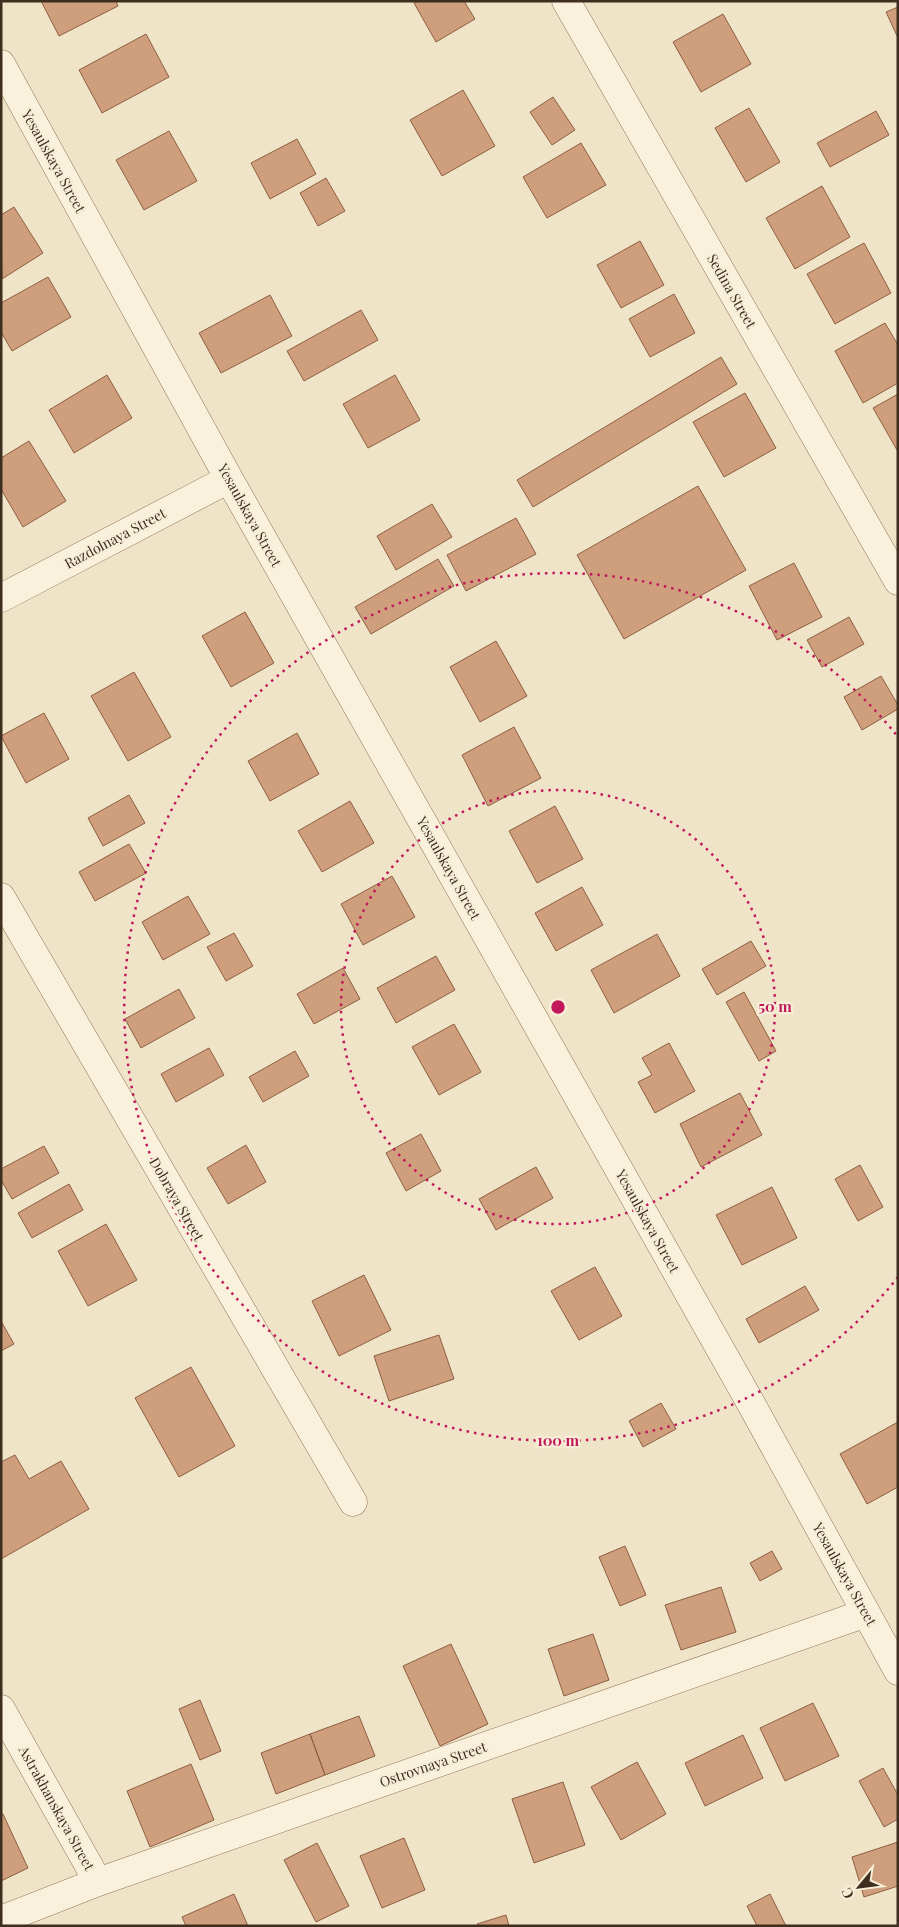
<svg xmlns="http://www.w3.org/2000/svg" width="899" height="1927" font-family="'Playfair Display',serif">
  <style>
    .building { fill: #cf9f7d; stroke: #8d5f41 }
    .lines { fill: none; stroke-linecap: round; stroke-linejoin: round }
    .street-casing { stroke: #8d765c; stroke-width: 29 }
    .street { stroke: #faf1dc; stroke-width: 28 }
    .ring { fill: none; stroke: #c2185b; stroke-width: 2.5; stroke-dasharray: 2.5 5 }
    .labels { text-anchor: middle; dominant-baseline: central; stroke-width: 4.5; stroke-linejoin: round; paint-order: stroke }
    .street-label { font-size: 14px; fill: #3d2e20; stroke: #f7eed8 }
    .centre { fill: #c2185b; stroke: #f7eed8; stroke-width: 2.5 }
    .ring-label { font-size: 15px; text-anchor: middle; font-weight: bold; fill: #c2185b; stroke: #f7eed8; stroke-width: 4.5; stroke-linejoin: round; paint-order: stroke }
  </style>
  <rect width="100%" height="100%" fill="#f0e4c8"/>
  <!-- building -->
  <path class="building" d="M41 1H116L118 6 59 36Z
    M417 1H464L475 19 436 42 414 3Z
    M898 7V38L886 12Z
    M723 14 751 64 701 92 673 42Z
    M146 34 169 77 102 113 79 70Z
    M463 90 495 146 442 176 410 120Z
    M553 97 575 130 552 145 530 112Z
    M749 108 780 162 746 182 715 128Z
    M876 111 889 135 830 167 817 143Z
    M169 131 197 181 144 210 116 160Z
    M297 139 316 174 270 199 251 163Z
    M581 143 606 185 547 218 523 177Z
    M326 178 345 211 318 226 300 193Z
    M822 186 850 237 795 269 766 218Z
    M14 207 43 253 2 279 1 215Z
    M640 241 664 285 621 308 597 265Z
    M864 243 891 293 835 324 807 274Z
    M48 277 71 317 12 351 1 332V303Z
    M674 294 695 333 650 357 629 319Z
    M270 295 292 336 221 373 199 333Z
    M361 310 378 340 304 381 287 351Z
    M885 323 898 345V383L863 403 835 351Z
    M721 357 737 384 533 507 517 480Z
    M107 375 132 418 74 453 49 410Z
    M395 375 420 420 368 448 343 404Z
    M745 393 776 448 724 477 693 422Z
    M898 394V449L897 450 873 408Z
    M29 441 66 501 23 527 1 489V458Z
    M698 486 746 570 624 639 577 555Z
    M432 504 452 537 396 570 377 536Z
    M516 518 536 554 466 591 447 555Z
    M438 559 454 586 371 634 355 607Z
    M794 563 822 617 777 640 749 586Z
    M245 612 274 663 231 687 202 636Z
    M849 617 864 644 822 667 807 640Z
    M496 641 527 696 480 722 450 667Z
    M134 672 171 737 128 761 91 696Z
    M881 676 898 705V709L862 730 844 697Z
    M44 713 69 759 26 783 1 736Z
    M514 727 541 778 488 806 462 755Z
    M297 733 319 774 270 801 248 761Z
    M129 795 145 823 103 846 88 818Z
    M350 801 374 843 322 872 298 831Z
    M555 806 583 859 537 883 509 831Z
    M129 844 146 873 95 901 79 872Z
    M392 876 415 917 363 945 341 904Z
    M582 887 603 925 556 951 535 913Z
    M188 896 210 934 163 960 142 922Z
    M234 933 253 966 226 981 207 947Z
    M657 934 680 976 614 1013 591 970Z
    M751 941 766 966 717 995 702 969Z
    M436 956 455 990 396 1023 377 988Z
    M343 968 360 999 314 1024 297 994Z
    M179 989 195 1018 141 1048 125 1019Z
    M744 992 776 1051 759 1061 726 1002Z
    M454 1024 481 1072 439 1095 412 1047Z
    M669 1043 695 1091 655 1113 638 1082 652 1075 642 1058Z
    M209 1048 224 1075 176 1102 161 1074Z
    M295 1051 309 1076 263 1102 249 1077Z
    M740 1093 762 1135 701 1167 680 1124Z
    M421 1134 441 1171 406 1191 386 1153Z
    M246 1145 266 1182 228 1204 207 1168Z
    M44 1146 59 1173 12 1199 1 1180V1169Z
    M860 1165 883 1207 858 1221 835 1179Z
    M536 1167 553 1198 496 1230 479 1199Z
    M69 1184 83 1210 32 1238 18 1213Z
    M772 1187 797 1238 742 1265 716 1215Z
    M106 1224 137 1280 88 1306 58 1251Z
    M595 1267 622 1316 579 1340 551 1291Z
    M364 1275 391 1330 339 1356 312 1301Z
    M805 1286 819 1310 759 1343 746 1319Z
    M1 1321 14 1344 1 1351Z
    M439 1335 454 1379 389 1401 374 1356Z
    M191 1367 235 1446 179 1477 135 1398Z
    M661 1403 676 1429 643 1447 629 1421Z
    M898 1422V1487L867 1504 840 1454Z
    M15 1455 29 1479 61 1461 89 1509 1 1559V1462Z
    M625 1546 646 1595 620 1606 599 1557Z
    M772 1551 782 1569 760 1581 750 1563Z
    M721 1587 736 1632 681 1650 665 1605Z
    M593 1634 609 1680 564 1696 548 1649Z
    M451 1644 488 1724 440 1746 403 1666Z
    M200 1700 221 1751 200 1760 179 1709Z
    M813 1703 839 1756 785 1781 760 1728Z
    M359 1716 375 1756 325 1775 310 1734Z
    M310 1734 325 1775 276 1794 261 1753Z
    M743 1735 763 1778 705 1806 685 1763Z
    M637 1762 666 1814 621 1840 591 1787Z
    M191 1764 214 1820 150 1847 127 1791Z
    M883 1768 898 1795V1819L884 1827 859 1781Z
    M563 1782 585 1845 534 1863 512 1799Z
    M3 1814 28 1868 1 1881V1815Z
    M404 1838 425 1890 382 1908 360 1856Z
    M898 1842V1886L864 1897 852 1857Z
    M317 1843 349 1906 316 1922 284 1860Z
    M234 1894 248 1926H186L182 1917Z
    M770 1894 786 1926H757L747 1906Z
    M506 1915 509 1926H478L477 1924Z"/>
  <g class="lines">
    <!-- street casing -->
    <g class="street-casing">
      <path id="street" d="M566 1 898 581
        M1 64 229 479 749 1400 898 1671
        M1 598 229 479
        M1 897 353 1502
        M1 1709 98 1882
        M1 1920 98 1882 866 1613"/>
    </g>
    <!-- street -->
    <use href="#street" class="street"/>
  </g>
  <!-- distance rings -->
  <g class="ring">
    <circle cx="558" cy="1007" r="217"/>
    <path d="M898 1277A434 434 0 1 1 898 737"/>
  </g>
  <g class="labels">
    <!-- street labels -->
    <g class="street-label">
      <text transform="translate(54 161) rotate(61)">Yesaulskaya Street</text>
      <text transform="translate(732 291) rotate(60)">Sedina Street</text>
      <text transform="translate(250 515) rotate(61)">Yesaulskaya Street</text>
      <text transform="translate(115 538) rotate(-28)">Razdolnaya Street</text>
      <text transform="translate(449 868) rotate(61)">Yesaulskaya Street</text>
      <text transform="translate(177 1199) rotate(60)">Dobraya Street</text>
      <text transform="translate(648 1221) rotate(61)">Yesaulskaya Street</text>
      <text transform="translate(845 1574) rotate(61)">Yesaulskaya Street</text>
      <text transform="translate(433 1764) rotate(-19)">Ostrovnaya Street</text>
      <text transform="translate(57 1808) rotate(61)">Astrakhanskaya Street</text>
    </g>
  </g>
  <circle cx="558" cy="1007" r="8" class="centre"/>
  <g class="ring-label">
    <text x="775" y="1012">50 m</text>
    <text x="558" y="1446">100 m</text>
  </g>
  <!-- border -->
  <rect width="899" height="1927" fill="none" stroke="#3d2e20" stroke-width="5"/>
  <!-- north arrow -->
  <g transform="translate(859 1887) rotate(241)" stroke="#f7eed8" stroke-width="4" paint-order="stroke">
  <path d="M0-4L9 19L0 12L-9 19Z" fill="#3d2e20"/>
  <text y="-8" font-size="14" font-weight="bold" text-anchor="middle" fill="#3d2e20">С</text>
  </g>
</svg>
